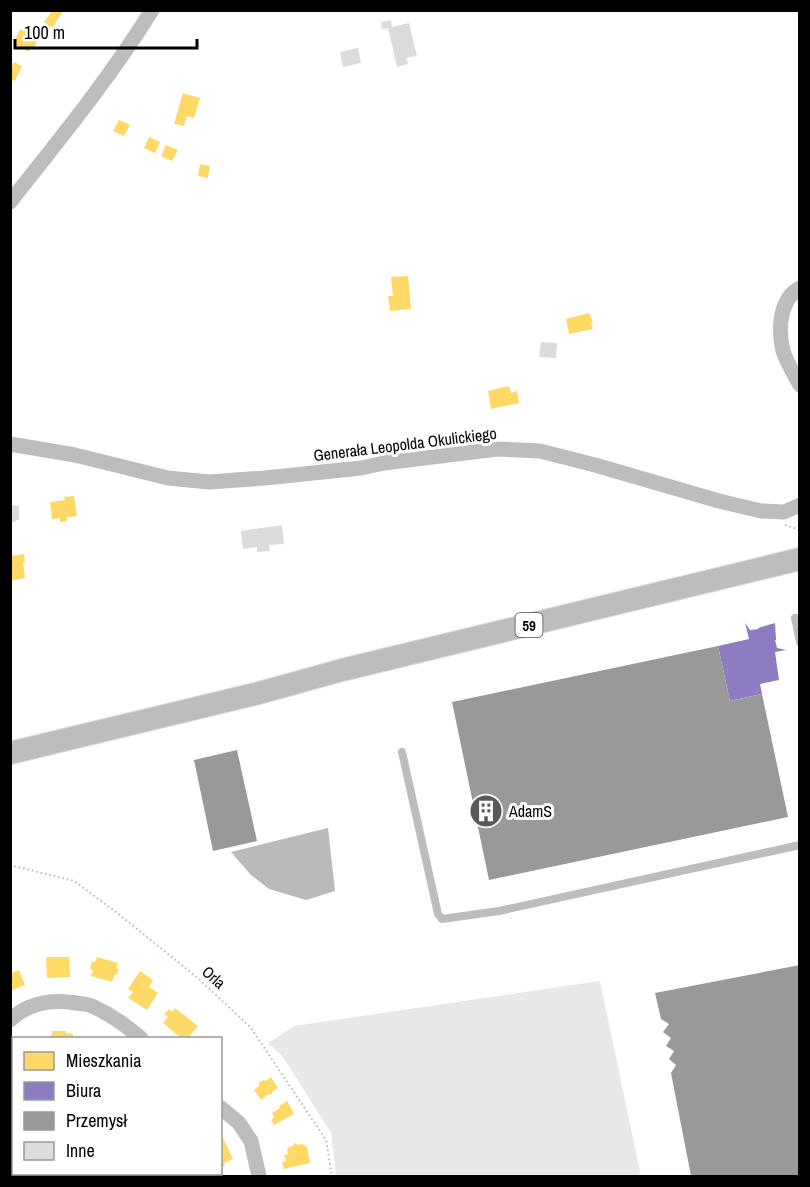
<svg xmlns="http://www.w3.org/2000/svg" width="810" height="1187" font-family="'Archivo Narrow',sans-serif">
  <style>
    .green { fill: #e8e8e8 }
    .water { fill: #bababa }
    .homes { fill: #ffd966 }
    .offices { fill: #8e7cc3 }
    .industry { fill: #999 }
    .building { fill: #dcdcdc }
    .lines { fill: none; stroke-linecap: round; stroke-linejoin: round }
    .primary-casing { stroke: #dbdbdb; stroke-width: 24 }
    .path { stroke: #b8b8b8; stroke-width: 2; stroke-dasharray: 1.5 3; stroke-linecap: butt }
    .service { stroke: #bdbdbd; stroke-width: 8 }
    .minor { stroke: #bdbdbd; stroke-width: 15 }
    .primary { stroke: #bdbdbd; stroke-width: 22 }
    .labels { text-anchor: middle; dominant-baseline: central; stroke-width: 6; stroke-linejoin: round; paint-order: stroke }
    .shield { fill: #fff; stroke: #4c4c4c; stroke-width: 1.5 }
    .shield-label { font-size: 15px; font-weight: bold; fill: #000 }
    .street-label { font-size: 16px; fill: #000; stroke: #fff }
    .poi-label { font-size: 16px; fill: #000; stroke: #fff; text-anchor: start }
  </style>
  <rect width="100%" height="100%" fill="#fff"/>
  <!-- green -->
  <path class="green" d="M600 981 641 1176H336L331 1133 283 1057 268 1043 294 1026Z"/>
  <!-- water -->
  <path class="water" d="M328 828 335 891 306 900 269 889 251 875 231 852Z"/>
  <!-- homes -->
  <path class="homes" d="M53 10H64L52 28 44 22Z
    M20 29 38 38 34 48 31 47 29 52 13 44Z
    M14 62 22 66 15 81 10 79V70Z
    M183 93 200 98 194 118 187 116 184 126 174 124Z
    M119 120 130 125 124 136 113 131Z
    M149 137 160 142 155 153 144 148Z
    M166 145 178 150 172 161 161 156Z
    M200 164 210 166 208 178 198 176Z
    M408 276 411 309 390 311 388 296H393L391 277Z
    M589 313 593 322 591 324 593 329 569 334 566 319Z
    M509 386 511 393 517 391 519 403 491 409 488 391Z
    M74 496 77 516 67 517V521L60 522V518L52 519 50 502 65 500 64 497Z
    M24 554 25 562 23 563 25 578 10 581V556Z
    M46 957H69L70 977 47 978Z
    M97 957 118 963 116 968 119 969 117 975 115 974 112 982 91 976 93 970 90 969 92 961 95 962Z
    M19 970 25 985 10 991V974Z
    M140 971 153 980 149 987 158 993 147 1010 128 998 133 992 128 989Z
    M175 1008 198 1026 188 1038H181L163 1023 168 1017 164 1014 169 1009 172 1012Z
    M52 1031H66V1033L73 1034V1038H51Z
    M10 1070 14 1071V1094L10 1092Z
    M271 1077 278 1088 272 1092V1094L267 1095 261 1100 254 1090 260 1085 258 1083 264 1080 265 1081Z
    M287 1101 294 1114 274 1125 271 1120 274 1117 272 1113 280 1108 279 1106Z
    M222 1136 233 1159 224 1163 225 1166 220 1168V1137Z
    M295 1143 298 1145 302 1144 307 1147 310 1163 284 1169 282 1162 286 1161 284 1155 288 1154 287 1150 289 1147 293 1146Z"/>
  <!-- offices -->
  <path class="offices" d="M745 623 750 630 759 629 758 628 775 623 776 640H775L777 648 786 650 775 652 779 680 760 684 762 694 730 701 718 646 749 639Z"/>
  <!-- industry -->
  <path class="industry" d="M718 646 730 701 762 694 788 817 489 880 452 702Z
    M237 750 257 841 213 851 194 760Z
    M800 965V1176H691L671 1073 676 1065 669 1059 674 1051 666 1046 671 1038 663 1032 669 1024 661 1019 655 993Z"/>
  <!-- building -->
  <path class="building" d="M391 20 392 27 409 23 417 56 406 58 408 64 397 67 388 28 382 29 381 22Z
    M358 48 361 63 343 67 340 52Z
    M541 342 557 343 556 358 539 357Z
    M10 505 19 506V520H16V522H10Z
    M282 525 284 544 269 545 270 551 257 552V547L243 549 241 531Z"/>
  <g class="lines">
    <!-- primary casing -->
    <g class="primary-casing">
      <path id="primary" d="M10 753 259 693 342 670 800 559"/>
    </g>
    <!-- path -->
    <path class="path" d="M785 525 800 530
      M10 865 74 881 116 912 199 979 251 1028 326 1140 332 1176"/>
    <!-- service -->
    <path class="service" d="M800 618H795L800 642
      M402 752 438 914 442 919 499 911 800 845"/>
    <!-- minor -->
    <path class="minor" d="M10 202C59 140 110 78 152 10
      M800 288C779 299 778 330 783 351 787 363 794 374 800 385
      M10 444 75 455 168 478 209 482 265 478 361 468 384 463 497 449 540 451 595 465 719 501 761 511 784 512 800 505
      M10 1020C28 1003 52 999 76 1003 82 1004 89 1004 94 1007 112 1015 126 1026 141 1038
      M220 1107 239 1123 251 1141 259 1176
      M66 1176 67 1174"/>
    <!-- primary -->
    <use href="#primary" class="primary"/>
  </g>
  <!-- icons -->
  <defs>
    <g id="building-disc" transform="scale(1.725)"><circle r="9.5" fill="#595959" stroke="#fff"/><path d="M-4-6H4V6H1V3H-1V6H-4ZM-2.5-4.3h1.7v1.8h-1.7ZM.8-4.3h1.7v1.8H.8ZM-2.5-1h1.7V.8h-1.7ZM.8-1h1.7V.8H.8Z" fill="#fff"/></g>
  </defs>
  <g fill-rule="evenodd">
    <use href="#building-disc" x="486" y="811"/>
  </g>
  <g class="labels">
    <!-- shield labels -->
    <rect class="shield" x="515.5" y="613" width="27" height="24" rx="4.5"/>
    <g class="shield-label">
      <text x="529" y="625">59</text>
    </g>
    <!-- street labels -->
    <g class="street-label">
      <text transform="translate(405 444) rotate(-7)">Generała Leopolda Okulickiego</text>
      <text transform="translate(214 977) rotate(42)">Orla</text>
    </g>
    <!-- poi labels -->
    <g class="poi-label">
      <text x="509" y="811">AdamS</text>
    </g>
  </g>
  <!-- border -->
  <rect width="810" height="1187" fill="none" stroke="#000000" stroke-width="24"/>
  <!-- legend -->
  <rect x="12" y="1037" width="210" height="138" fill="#ffffff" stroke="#999999" stroke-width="1.5"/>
  <rect x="24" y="1052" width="30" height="18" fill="#ffd966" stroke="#999999" stroke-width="1.5"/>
  <text x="66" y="1067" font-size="18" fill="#000000">Mieszkania</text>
  <rect x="24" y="1082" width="30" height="18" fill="#8e7cc3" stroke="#999999" stroke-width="1.5"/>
  <text x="66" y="1097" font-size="18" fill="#000000">Biura</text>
  <rect x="24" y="1112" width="30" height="18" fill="#999999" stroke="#999999" stroke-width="1.5"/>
  <text x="66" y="1127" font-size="18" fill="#000000">Przemysł</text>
  <rect x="24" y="1142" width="30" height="18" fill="#dcdcdc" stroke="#999999" stroke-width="1.5"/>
  <text x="66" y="1157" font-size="18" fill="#000000">Inne</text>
  <!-- scale -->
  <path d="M15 39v9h182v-9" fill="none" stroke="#000000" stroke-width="3"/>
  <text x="24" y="39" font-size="18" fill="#000000" stroke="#ffffff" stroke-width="4.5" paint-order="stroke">100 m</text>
</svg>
